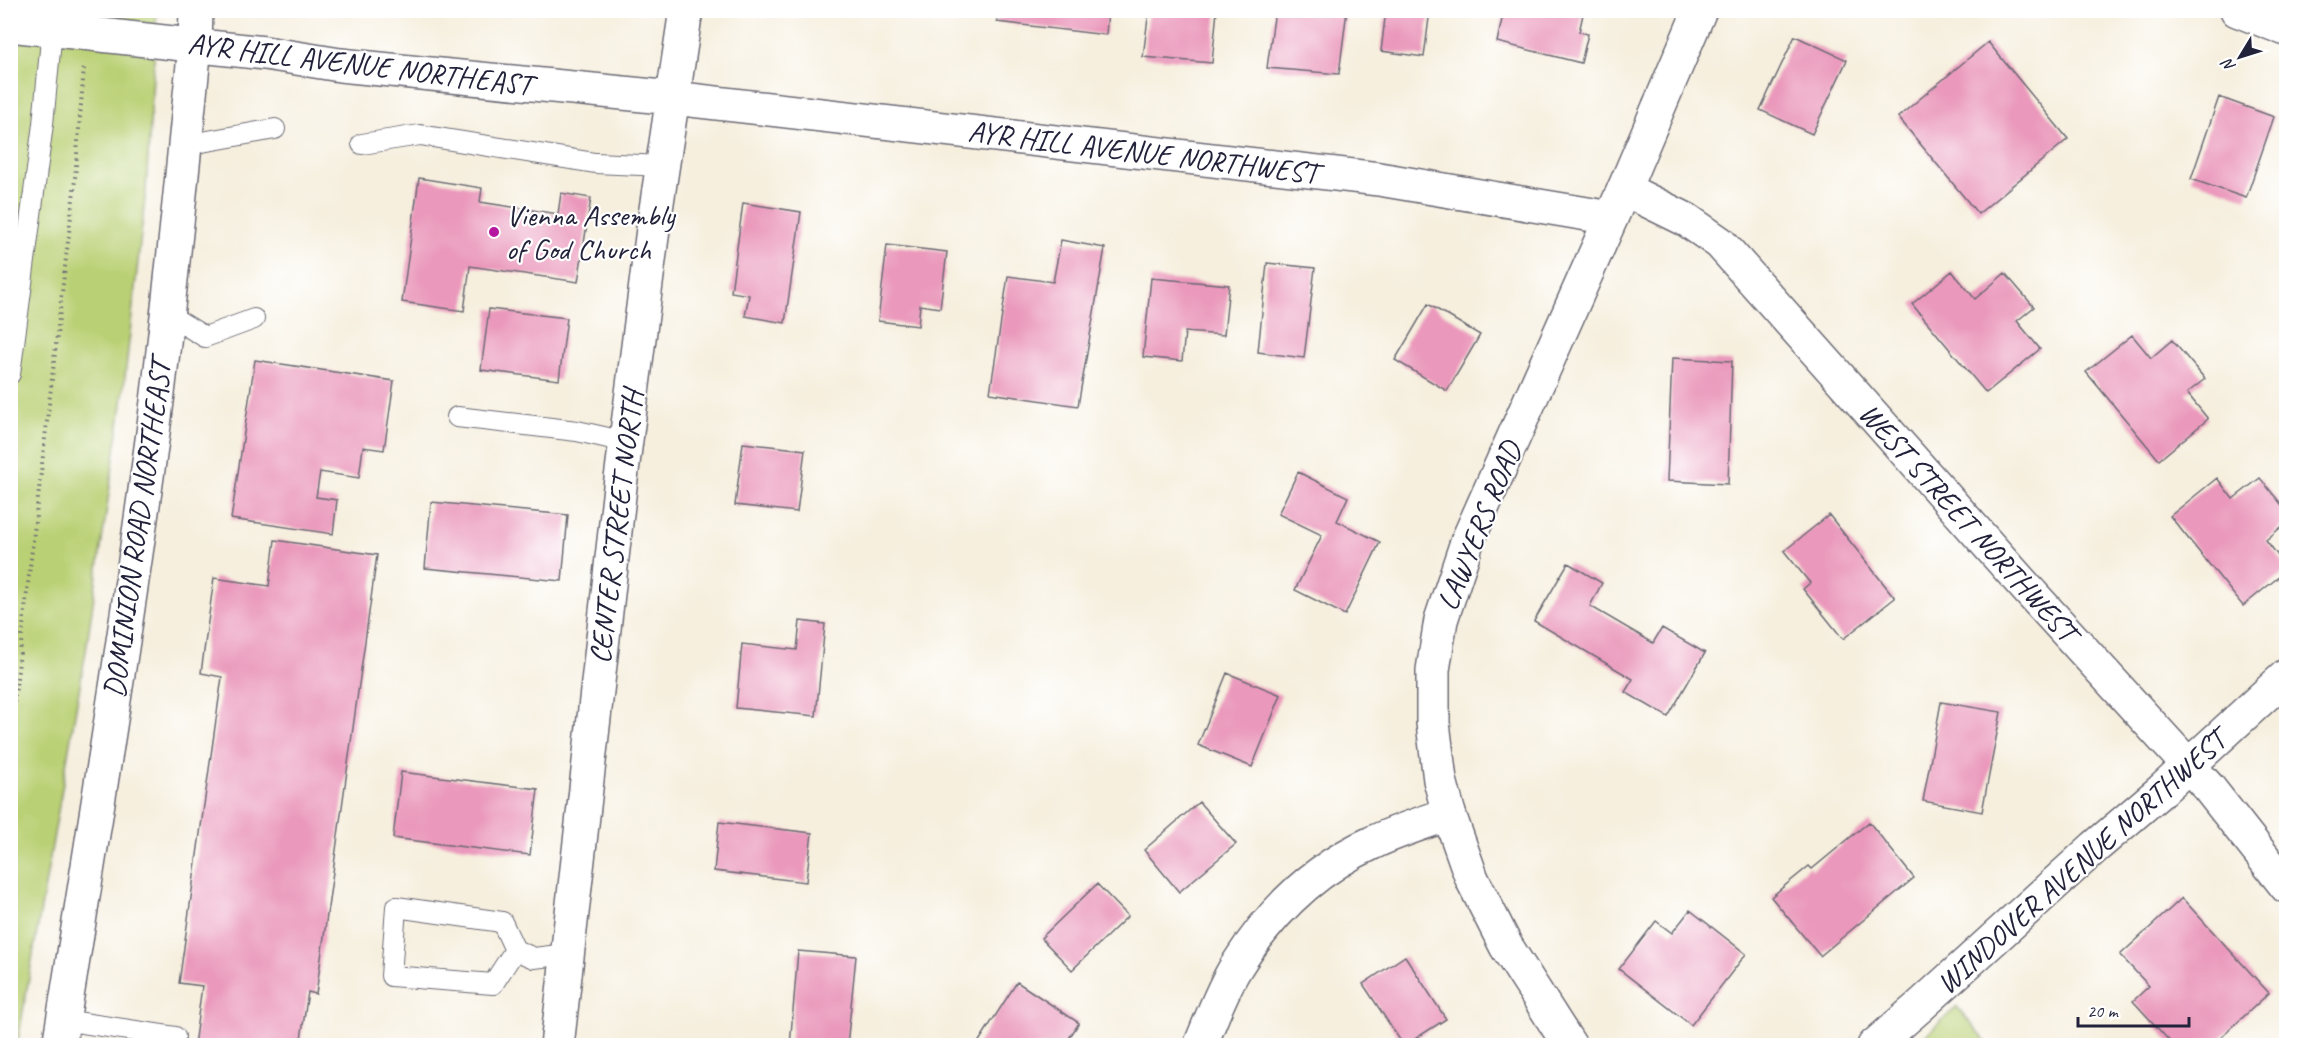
<svg xmlns="http://www.w3.org/2000/svg" width="2297" height="1056" font-family="Caveat,sans-serif">
  <style>
    .green { fill: #bad074; stroke: #6e7958; stroke-width: 1.5 }
    .building { fill: #ea98bb }
    .lines { fill: none; stroke-linecap: round; stroke-linejoin: round }
    .lane-casing { stroke: #6c6a74; stroke-width: 22 }
    .street-casing { stroke: #6c6a74; stroke-width: 36 }
    .primary-casing { stroke: #6c6a74; stroke-width: 36 }
    .path { stroke: #6c6a74; stroke-width: 4; stroke-dasharray: 1.5 4.5; stroke-linecap: butt }
    .lane { stroke: #fff; stroke-width: 20 }
    .street { stroke: #fff; stroke-width: 33 }
    .primary { stroke: #fff; stroke-width: 33 }
    .poi-dot { fill: #b5179e; stroke: #fff; stroke-width: 2 }
    .labels { text-anchor: middle; dominant-baseline: central; stroke-width: 4.5; stroke-linejoin: round; paint-order: stroke }
    .street-label { font-size: 30px; fill: #22223b; stroke: #fff }
    .poi-label { font-size: 30px; fill: #22223b; stroke: #fff; text-anchor: start }
  </style>
  <rect width="100%" height="100%" fill="#fff"/>
  <filter id="ink" filterUnits="userSpaceOnUse"><feTurbulence type="fractalNoise" baseFrequency=".0167" numOctaves="2"/><feDisplacementMap in="SourceGraphic" scale="12" xChannelSelector="R" yChannelSelector="G"/><feConvolveMatrix kernelMatrix="1 2 1 2 8 2 1 2 1" color-interpolation-filters="sRGB"/></filter>
  <filter id="wash" filterUnits="userSpaceOnUse"><feTurbulence type="fractalNoise" baseFrequency=".008" numOctaves="4" result="noise"/><feDisplacementMap in="SourceGraphic" scale="24" xChannelSelector="R" yChannelSelector="G"/><feGaussianBlur stdDeviation="1.35" result="paint"/><feColorMatrix in="noise" values="0 0 0 0 0 0 0 0 0 0 0 0 0 0 0 0 0 1.4 0 .05"/><feComposite in="paint" operator="in"/></filter>
  <g filter="url(#wash)">
    <rect width="100%" height="100%" fill="#f6efde"/>
    <!-- green -->
    <path class="green" d="M10 11H157L146 190 122 404 86 651 17 1046 10 1045Z
      M1957 1007 1989 1045H1914Z"/>
    <g id="blocks">
      <!-- building -->
      <path class="building" d="M913 10H957L956 17Z
        M998 10H1108L1106 35 997 22Z
        M1149 10H1217L1212 63 1143 57Z
        M1275 10H1347L1339 74 1267 68Z
        M1386 10H1430L1424 57 1381 51Z
        M1504 10H1532L1547 14 1548 10H1584L1579 32 1588 34 1581 63 1497 42Z
        M1795 36 1847 60 1812 134 1760 110Z
        M1988 42 2068 139 1978 214 1898 117Z
        M2219 97 2274 117 2246 198 2191 179Z
        M419 178 482 188 480 202 558 214 561 193 591 198 578 282 470 266 464 311 402 302Z
        M743 203 801 212 785 323 745 316 749 295 731 292Z
        M1061 240 1105 248 1078 406 990 393 1008 276 1053 282Z
        M887 245 947 252 940 308 920 305 918 326 878 321Z
        M1267 263 1315 268 1304 358 1258 352Z
        M1952 271 1975 299 2005 273 2034 307 2017 321 2040 349 1986 393 1912 304Z
        M1151 278 1229 285 1224 335 1185 332 1182 361 1143 357Z
        M1428 304 1480 335 1447 391 1395 360Z
        M489 309 567 318 559 380 481 370Z
        M2132 335 2151 358 2172 340 2205 379 2187 393 2208 419 2159 460 2086 372Z
        M1672 358 1732 361 1728 484 1667 481Z
        M255 360 394 381 384 450 363 447 359 478 320 472 316 497 337 500 333 534 231 519Z
        M743 443 805 450 797 512 735 505Z
        M1298 472 1348 497 1337 521 1380 542 1345 615 1295 590 1322 535 1278 514Z
        M2217 478 2233 499 2260 478 2286 510V523L2266 540 2286 566V571L2243 606 2170 516Z
        M431 502 568 515 562 581 425 568Z
        M1829 515 1895 598 1843 639 1803 589 1810 583 1784 551Z
        M275 540 377 555 316 994 308 992 300 1046H194L202 986 179 983 222 677 201 673 214 578 269 586Z
        M1568 563 1602 583 1590 606 1653 643 1662 628 1705 653 1668 717 1625 692 1633 679 1534 621Z
        M800 621 825 624 816 716 736 708 742 644 797 650Z
        M1227 673 1281 695 1252 767 1198 745Z
        M1941 702 2001 712 1982 812 1923 801Z
        M401 772 538 789 530 855 393 838Z
        M1199 802 1236 844 1179 892 1144 850Z
        M719 822 812 833 806 882 714 871Z
        M1869 822 1914 878 1820 956 1771 897 1809 866 1812 869Z
        M1097 884 1128 916 1072 970 1041 938Z
        M2182 898 2269 993 2212 1046H2174L2133 1001 2149 986 2120 955Z
        M1690 910 1746 954 1691 1025 1619 969 1656 921 1672 933Z
        M798 951 856 956 847 1046H790Z
        M1405 956 1446 1019 1404 1046 1363 984Z
        M1017 982 1079 1023 1064 1046H976Z"/>
    </g>
  </g>
  <g filter="url(#ink)">
    <use href="#blocks" fill-opacity="0" stroke="#6c6a74" stroke-width="1.5"/>
    <g class="lines">
      <!-- lane casing -->
      <g class="lane-casing">
        <path id="lane" d="M362 144 420 135 595 163 663 166
          M185 145 275 129
          M167 314 205 337 254 319
          M10 374 43 124 52 29
          M457 417 577 431 626 442
          M515 950 493 984 391 976 396 907 502 922 515 950 534 958 567 954
          M63 1020 175 1037"/>
      </g>
      <!-- street casing -->
      <g class="street-casing">
        <path id="street" d="M2237 10 2286 29
          M10 25 265 53 340 65 673 98 1379 179 1611 218
          M1624 189 1687 220 1720 243 2030 592 2208 787 2286 886
          M59 1046C92 842 125 638 153 433 170 304 182 174 195 45L196 10
          M557 1046 620 487 653 229 686 10
          M1200 1046C1211 1020 1221 991 1236 967 1269 914 1314 869 1372 843 1397 831 1423 823 1449 814
          M1874 1046 1919 1007 2095 847 2162 790 2286 676"/>
      </g>
      <!-- primary casing -->
      <g class="primary-casing">
        <path id="primary" d="M1570 1046 1506 946 1472 879 1449 814 1440 780 1433 723V670L1441 620 1467 542 1624 189 1700 10"/>
      </g>
      <!-- path -->
      <path class="path" d="M10 738 74 190 84 68"/>
      <!-- lane -->
      <use href="#lane" class="lane"/>
      <!-- street -->
      <use href="#street" class="street"/>
      <!-- primary -->
      <use href="#primary" class="primary"/>
    </g>
  </g>
  <!-- markers -->
  <circle class="poi-dot" cx="494" cy="232" r="6"/>
  <g class="labels">
    <!-- street labels -->
    <g class="street-label">
      <text transform="translate(360 64) rotate(7)">AYR HILL AVENUE NORTHEAST</text>
      <text transform="translate(1143 152) rotate(7)">AYR HILL AVENUE NORTHWEST</text>
      <text transform="translate(1968 522) rotate(48)">WEST STREET NORTHWEST</text>
      <text transform="translate(1479 526) rotate(-68)">LAWYERS ROAD</text>
      <text transform="translate(616 527) rotate(-83)">CENTER STREET NORTH</text>
      <text transform="translate(137 529) rotate(-82)">DOMINION ROAD NORTHEAST</text>
      <text transform="translate(2081 862) rotate(-42)">WINDOVER AVENUE NORTHWEST</text>
    </g>
    <!-- poi labels -->
    <g class="poi-label">
      <text x="506" y="215">Vienna Assembly<tspan x="506" dy="34">of God Church</tspan></text>
    </g>
  </g>
  <!-- margin -->
  <rect width="2297" height="1056" fill="none" stroke="#fff" stroke-width="36"/>
  <!-- north arrow -->
  <g transform="translate(2240 57) rotate(232)" stroke="#ffffff" stroke-width="4.5" paint-order="stroke">
  <path d="M0-4.5L10 22L0 15L-10 22Z" fill="#22223b"/>
  <text y="-9" font-size="16" font-weight="bold" text-anchor="middle" fill="#22223b">N</text>
  </g>
  <!-- scale -->
  <path d="M2078 1017v9h111v-9" fill="none" stroke="#22223b" stroke-width="3"/>
  <text x="2087" y="1017" font-size="18" fill="#22223b" stroke="#ffffff" stroke-width="4.5" paint-order="stroke">20 m</text>
</svg>
